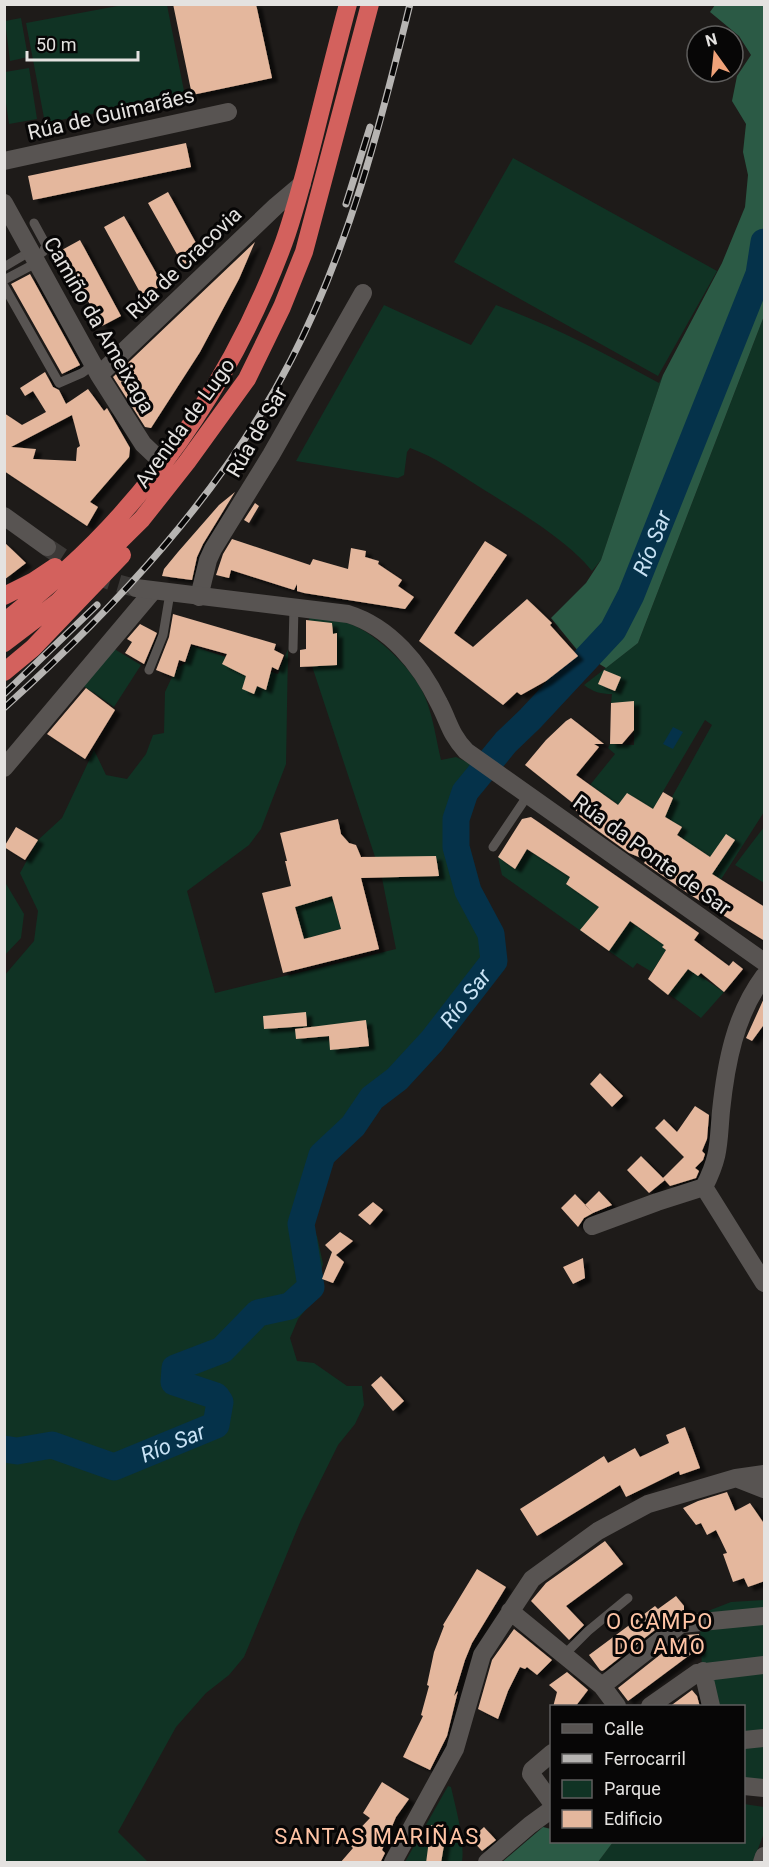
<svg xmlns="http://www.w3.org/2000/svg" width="769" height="1867" font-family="Roboto,sans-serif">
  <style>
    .green { fill: #103324; fill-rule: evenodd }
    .forest { fill: #2b5a45 }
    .water { fill: #05324a }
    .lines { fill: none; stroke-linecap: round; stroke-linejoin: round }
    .river { stroke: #05324a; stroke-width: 27 }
    .building { fill: #e4b79d; fill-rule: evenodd; filter: url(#shadow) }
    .tertiary-tunnel { stroke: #3c3937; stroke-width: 18; stroke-dasharray: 18 9; stroke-linecap: butt }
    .service { stroke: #585452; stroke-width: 9 }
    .minor { stroke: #585452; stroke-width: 18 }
    .tertiary { stroke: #585452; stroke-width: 18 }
    .trunk { stroke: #d3615d; stroke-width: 18 }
    .rail-casing { stroke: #b6b4b2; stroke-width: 7 }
    .rail { stroke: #070606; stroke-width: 4.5; stroke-dasharray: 14; stroke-linecap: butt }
    .labels { text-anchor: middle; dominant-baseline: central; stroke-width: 6; stroke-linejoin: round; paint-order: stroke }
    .street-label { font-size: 21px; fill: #e4e2e0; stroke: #070606 }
    .water-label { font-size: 22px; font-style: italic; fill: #c8e2f4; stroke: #070606 }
    .neighbourhood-label { font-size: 22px; letter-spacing: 1.5px; fill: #ffc4a5; stroke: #070606 }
  </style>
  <defs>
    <filter id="shadow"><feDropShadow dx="6" dy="4" stdDeviation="1.5" flood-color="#0009"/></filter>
  </defs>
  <rect width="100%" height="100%" fill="#1e1b19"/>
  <!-- green -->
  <path class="green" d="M123 5H167L185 96 45 123 26 23Z
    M21 18 28 57 10 61 5 21Z
    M29 68 37 119 9 124 5 96V72Z
    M513 158 717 271 658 376 454 262Z
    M384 305 471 345 496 305C553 326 606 354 659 383L663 375 601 560 592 571C568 540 513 508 478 486 456 472 435 457 410 448L407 452 404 475 398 478 296 461Z
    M764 316V812L718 884 677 836 682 827 625 810 590 785 615 754 608 748 610 744 634 745V702L611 703 612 694C601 694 593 692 584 685L638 643ZM705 720 712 725 672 797 669 807 658 800Z
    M309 616C322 618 337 619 350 624 376 633 415 671 425 697 433 716 436 739 441 760L456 757 473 765 466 773 449 819 452 849 464 894 488 936 490 961 429 1038 393 1075 370 1092 350 1121 317 1152 297 1226 317 1236 323 1264 319 1279 317 1296 298 1319 290 1338 297 1361 314 1363 347 1386H362L364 1405 355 1424 338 1445 301 1520 244 1657 229 1675 206 1693 176 1727 118 1832 148 1862H5L4 976 34 941 38 911 20 873 38 840 62 818 94 750 106 775 127 779 146 754 153 735 164 733 165 692 172 677 178 668 186 662 192 646 278 674 288 649 286 764 261 829 249 845 187 891 215 993 396 949 382 878 312 666Z
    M111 647 141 665 114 707 79 683Z
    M764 827V883L735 865Z
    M527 849 570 877 566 884 585 897 589 892 652 937 667 940 663 947 666 950 652 972 637 963 633 968 502 875 498 857 515 869Z
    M5 882 24 914 21 938 5 955Z
    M330 890 341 929 304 939 293 899Z
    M679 962 724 992 701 1018 669 994Z
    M764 1600V1783L744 1780V1706H707L703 1689 700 1628 708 1611 731 1602Z
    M448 1786 451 1787C456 1809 465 1841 462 1862H405Z
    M744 1804 764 1807V1833L753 1862H598L613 1842H744Z"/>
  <!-- forest -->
  <path class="forest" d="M715 5H764V316L638 643 606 668 578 651 551 618 586 583 601 560 663 375 722 263 745 207 748 175 743 152 746 124 732 101 737 76 751 55 739 36 710 12Z
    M543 1827 551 1829 552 1842H613L598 1862H502Z"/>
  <!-- water -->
  <path class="water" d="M673 727 683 732 673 749 663 744Z"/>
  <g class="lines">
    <!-- river -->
    <path class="river" id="s1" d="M4 1449 17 1451 52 1445 114 1467 216 1425 220 1402 216 1396 174 1382 175 1368 222 1350 258 1313 290 1306 311 1287 301 1224 322 1155 353 1126 372 1098 397 1079 432 1041 494 961 491 934 468 891 456 847V819L465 792 506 742 530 719 613 630 631 595 759 274 764 242"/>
  </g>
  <!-- building -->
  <path class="building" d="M173 4H256L272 78 192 95Z
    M186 143 191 167 33 200 28 176Z
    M168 192 202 254 183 265 148 203Z
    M124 216 163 285 142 296 104 227Z
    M80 240 121 316 102 326 60 251Z
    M255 242 239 279 200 352 151 428 145 427 113 377Z
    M30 274 80 365 62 374 11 284Z
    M45 372 53 387 59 390 66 404 88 389 104 411 107 408 130 448 129 457 90 502 98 507 87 526 4 471V413L22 425 46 412 33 391 25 396 20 388ZM72 415 80 446 77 448 76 461 33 459 36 449 11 447Z
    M235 492 203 544 197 557 192 580 162 576 164 569 178 552 219 505Z
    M255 503 259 506 249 523 244 520Z
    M232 539 310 565 313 559 348 569 351 548 366 551 365 557 379 561 378 564 402 580 398 586 414 597 405 609 304 593 297 591V584L294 590 231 570 229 578 216 575 223 554Z
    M485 541 507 555 454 633 473 647 527 599 552 623 550 625 578 656 546 681 521 695 517 692 503 705 419 641Z
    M4 542 26 563 4 580Z
    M173 614 276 644 274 650 284 655 278 670 272 667 266 690 257 686 254 694 242 689 246 676 222 664 227 654 191 644 185 662 179 660 174 677 156 670 169 637Z
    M306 620 332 623 333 634 337 633V665L300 667V650L306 649Z
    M140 624 157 633 144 664 125 653 132 642 127 639Z
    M604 670 621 677 615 691 598 684Z
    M86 688 115 710 85 759 47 734Z
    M634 701V730L622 744H610L611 703Z
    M571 718 604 744H594L599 747 576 775 618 805 627 793 653 809 663 792 673 798 665 817 682 827 677 835 710 857 726 834 735 840 712 874 765 907V941L689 894 644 863 646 860 629 853 597 830 579 816 580 814 572 807 574 804 525 765 546 740 566 721Z
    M531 817 699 933 694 940 729 966 733 961 743 969 724 992 701 973 698 976 688 969 668 995 648 979 666 950 662 947 664 945 630 921 609 951 580 930 599 907 566 884 570 877 527 849 515 869 498 857 522 819Z
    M338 819 341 834 349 843 356 845 361 857 436 856 439 876 361 878 379 949 283 973 262 893 291 886 285 861H287L280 833ZM332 896 341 929 304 939 295 907Z
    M16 827 38 840 25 860 4 847Z
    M765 996V1023L752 1041 746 1038Z
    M306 1012 307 1026 264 1029 263 1016Z
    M366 1020 369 1046 330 1050 329 1036 296 1039 295 1029Z
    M600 1073 623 1096 612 1107 590 1084Z
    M695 1106 709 1115 707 1139 702 1151 705 1154 703 1160 695 1168 699 1171 696 1178 670 1186 663 1178 684 1157 655 1128 664 1119 677 1132Z
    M641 1156 665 1180 649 1193 627 1170Z
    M599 1191 612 1205 593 1213 585 1205Z
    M575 1194 593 1213 584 1218 578 1227 561 1208Z
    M373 1202 383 1210 370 1225 358 1215Z
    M340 1232 353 1241 336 1255 344 1262 333 1283 322 1279 332 1252 325 1245Z
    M583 1258 585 1278 573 1284 563 1267Z
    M381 1376 404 1401 393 1411 371 1385Z
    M685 1427 700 1468 680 1475 679 1471 626 1497 620 1485 537 1536 520 1509 604 1456 608 1463 635 1448 640 1457 669 1443 666 1435Z
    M727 1492 735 1511 750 1503 765 1525V1581L748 1587 744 1578 733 1582 723 1554 727 1553 716 1530 707 1535 701 1523 696 1525 683 1508 698 1501Z
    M605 1541 623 1564 566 1606 584 1625 569 1640 531 1601 546 1583Z
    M477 1569 506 1587 472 1643 465 1660 454 1696 458 1691 447 1736 430 1770 403 1757 423 1716 421 1715 429 1686 427 1685 434 1652 444 1626 443 1625Z
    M676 1596 684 1606V1611L674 1615 604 1670 602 1671 600 1670 589 1655 655 1606 658 1609Z
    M514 1629 552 1660 537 1675 527 1667 525 1669 520 1667 508 1691 498 1719 478 1709 492 1660Z
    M699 1634 700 1653 691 1654 628 1701 618 1688 685 1635Z
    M567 1672 588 1690 575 1707H553L557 1692 549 1685Z
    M692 1690 697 1696 700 1707H669Z
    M382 1782 409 1799 396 1817 382 1850 385 1853 380 1863H340L353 1848 347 1842 370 1818 363 1813Z
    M431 1825 447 1827 441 1863H426Z
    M484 1827 496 1840 482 1851 471 1839Z"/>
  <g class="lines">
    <!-- tertiary-tunnel -->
    <path class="tertiary-tunnel" d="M47 547C78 568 99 580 136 588"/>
    <!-- service -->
    <path class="service" d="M34 223 46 245 43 252 35 257
      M4 267 31 251
      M4 280 38 262
      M4 286 59 383 82 373 93 365
      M293 649 294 607
      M149 670 163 635 170 593
      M493 847 528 795
      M564 1655 588 1631 628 1598"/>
    <!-- minor -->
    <path class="minor" d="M4 161 228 112
      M4 203 99 375 143 444 163 463
      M99 375 276 206 302 184
      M199 597 208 560 213 549 271 455 363 293
      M4 768 153 591
      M704 1187 764 1283
      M592 1226 657 1202 704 1187C720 1156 718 1144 721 1111 726 1063 735 1015 764 976
      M736 1478 764 1489
      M510 1611 602 1686 617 1706
      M703 1671 711 1706
      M602 1686 681 1624 764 1616
      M650 1706 697 1673 764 1665
      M744 1740 764 1738
      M552 1753 532 1770 531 1774 552 1803
      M744 1786 764 1788
      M393 1862 455 1749 482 1655 532 1579 598 1531 648 1504 736 1478 764 1474
      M487 1862 530 1825 552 1809
      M762 1862 764 1856"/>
    <!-- tertiary -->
    <path class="tertiary" d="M4 516 47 547
      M136 588 348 614C390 627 420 664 439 703 449 722 450 734 466 751L764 962"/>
    <!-- trunk -->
    <path class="trunk" d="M4 596 34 581 55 567
      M4 622C25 605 47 588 67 569 164 481 239 364 284 242 296 208 305 172 314 137 325 93 336 49 348 4
      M4 643 58 602 142 519 187 462 247 379 282 307 304 252 370 4
      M4 672 33 648 122 555"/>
    <!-- rail casing -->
    <g class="rail-casing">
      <path id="rail" d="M346 204 370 127
        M4 694 97 605
        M4 708C115 608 222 494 291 360 349 248 380 126 410 4"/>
    </g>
    <!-- rail -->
    <use href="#rail" class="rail"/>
  </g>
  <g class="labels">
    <!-- street labels -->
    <g class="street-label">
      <text transform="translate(111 114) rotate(-13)">Rúa de Guimarães</text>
      <text transform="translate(184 263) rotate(-44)">Rúa de Cracovia</text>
      <text transform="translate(99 325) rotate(60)">Camiño da Ameixaga</text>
      <text transform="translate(185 423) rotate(-54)">Avenida de Lugo</text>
      <text transform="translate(257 432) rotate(-60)">Rúa de Sar</text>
      <text transform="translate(652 855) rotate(36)">Rúa da Ponte de Sar</text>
    </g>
    <!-- water labels -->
    <g class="water-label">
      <text stroke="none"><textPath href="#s1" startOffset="1366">Río Sar</textPath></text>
      <text stroke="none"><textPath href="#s1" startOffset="826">Río Sar</textPath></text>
      <text stroke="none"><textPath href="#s1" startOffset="178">Río Sar</textPath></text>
    </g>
    <!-- neighbourhood labels -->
    <g class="neighbourhood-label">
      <text x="660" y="1621">O CAMPO<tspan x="660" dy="25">DO AMO</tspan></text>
      <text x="377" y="1836">SANTAS MARIÑAS</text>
    </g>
  </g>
  <!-- border -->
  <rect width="769" height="1867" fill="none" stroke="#e4e2e0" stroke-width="12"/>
  <!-- legend -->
  <rect x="550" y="1705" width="195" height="138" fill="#070606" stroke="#5f5e5d" stroke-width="1.5"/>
  <rect x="562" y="1724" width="30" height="9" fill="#585452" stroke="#5f5e5d" stroke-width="1.5"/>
  <text x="604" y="1735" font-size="18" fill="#e4e2e0">Calle</text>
  <rect x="562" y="1754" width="30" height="9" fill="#b6b4b2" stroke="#5f5e5d" stroke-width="1.5"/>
  <text x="604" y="1765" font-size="18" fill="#e4e2e0">Ferrocarril</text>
  <rect x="562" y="1780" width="30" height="18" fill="#103324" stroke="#5f5e5d" stroke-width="1.5"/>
  <text x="604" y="1795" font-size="18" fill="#e4e2e0">Parque</text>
  <rect x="562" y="1810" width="30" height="18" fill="#e4b79d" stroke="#5f5e5d" stroke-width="1.5"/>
  <text x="604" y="1825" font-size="18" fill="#e4e2e0">Edificio</text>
  <!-- north arrow -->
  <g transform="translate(715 54) rotate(345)"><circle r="28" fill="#070606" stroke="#5f5e5d" stroke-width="1.5"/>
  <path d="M0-4.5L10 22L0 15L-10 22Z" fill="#f0a279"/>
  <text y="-9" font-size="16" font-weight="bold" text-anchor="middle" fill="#e4e2e0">N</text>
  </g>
  <!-- scale -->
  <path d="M27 51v9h111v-9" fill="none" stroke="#e4e2e0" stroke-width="3"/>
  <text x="36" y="51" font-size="18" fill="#e4e2e0" stroke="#070606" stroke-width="4.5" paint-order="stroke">50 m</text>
</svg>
